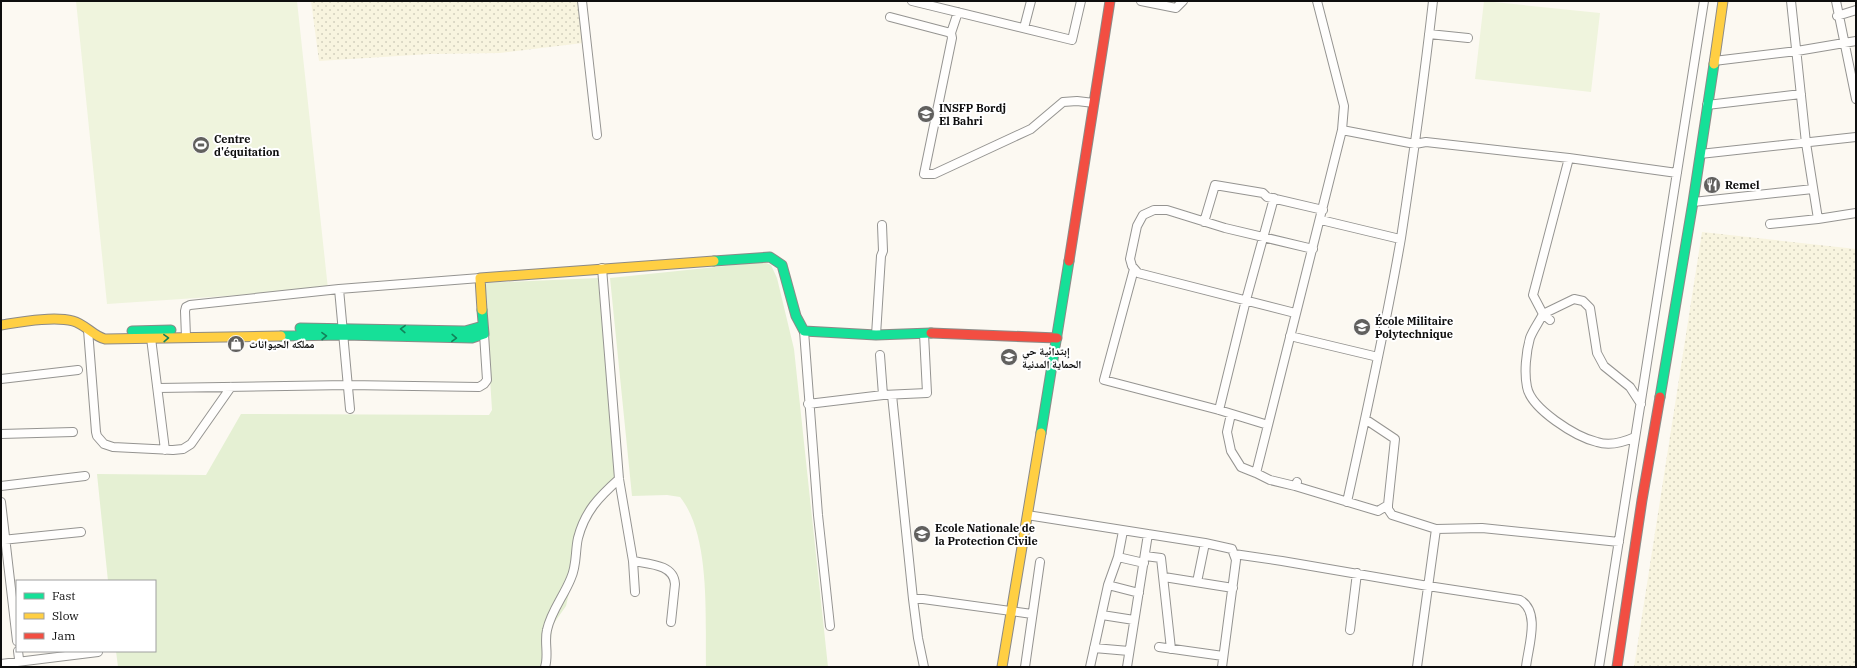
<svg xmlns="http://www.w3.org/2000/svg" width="1857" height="668" font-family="'IBM Plex Serif','Noto Naskh Arabic',serif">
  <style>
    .farmland { fill: url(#farmland-dots) }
    .grass { fill: #e5f0d3 }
    .pitch { fill: #eff4dd }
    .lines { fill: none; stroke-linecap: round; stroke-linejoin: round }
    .street-casing { stroke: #959491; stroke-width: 10 }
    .fast-casing { stroke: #8c8a87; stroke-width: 11 }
    .slow-casing { stroke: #8c8a87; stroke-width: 11 }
    .jam-casing { stroke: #8c8a87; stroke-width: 11 }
    .street { stroke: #fffefd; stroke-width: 8 }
    .fast { stroke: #16e098; stroke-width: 9 }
    .slow { stroke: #ffcf43; stroke-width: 9 }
    .jam { stroke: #f24e42; stroke-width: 9 }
    .oneway { stroke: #12825a }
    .labels { text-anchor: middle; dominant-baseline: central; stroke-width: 4; stroke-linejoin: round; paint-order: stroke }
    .poi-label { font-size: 11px; font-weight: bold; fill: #0e0e0e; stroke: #fff; text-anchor: start }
  </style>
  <defs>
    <pattern id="farmland-dots" width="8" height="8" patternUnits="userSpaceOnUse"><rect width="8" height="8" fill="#f8f4df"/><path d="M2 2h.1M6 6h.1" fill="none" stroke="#d3d0be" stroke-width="1.8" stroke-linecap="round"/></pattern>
  </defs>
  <rect width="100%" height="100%" fill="#fcf9f2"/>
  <!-- farmland -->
  <path class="farmland" d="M311 1H580L583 43 500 53 430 54 319 61Z
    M1702 232 1856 249V667H1634Z"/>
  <!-- grass -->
  <path class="grass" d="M764 262 771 265 777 278 794 349 828 667H706C705 619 711 535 680 497L667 495 632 496 610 278Z
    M598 278 616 478 595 496 583 532 566 606 552 626 551 639 542 667H118L116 651H155V581H108L97 474 206 475 241 414 489 415 492 410 484 283Z"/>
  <!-- pitch -->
  <path class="pitch" d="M76 1H297L328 289 107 304Z
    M1484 1 1600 13 1591 92 1475 79Z"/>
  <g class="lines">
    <!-- street casing -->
    <g class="street-casing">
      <path id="street" d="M582 1 597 135
        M912 1 1072 40 1081 1
        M1141 1 1176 8 1183 1
        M1791 1 1806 143 1818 219
        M1836 1 1856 99
        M958 12 951 33 952 38 924 174H934L1031 129 1063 102 1077 101 1094 103
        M1837 16 1856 10
        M890 17 951 33
        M1024 28 1031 1
        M1429 34 1468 38
        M1714 61 1797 51 1856 41
        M1707 105 1801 94
        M1342 130 1415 144 1426 142 1569 158 1677 173
        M1700 154 1856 137
        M1569 158 1533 295 1543 314C1539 322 1533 330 1530 338 1526 352 1524 373 1527 387 1531 409 1576 437 1597 442 1609 446 1624 442 1635 437
        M1693 202 1813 189
        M1321 220 1400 239
        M1204 222 1215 185 1263 193 1267 197 1323 210
        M1770 224 1818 219 1856 213
        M602 268 619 479 633 561 635 592
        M1134 269 1104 380 1219 410 1268 425
        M339 289 350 409
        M1295 313 1138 273 1132 266 1130 259 1137 226 1143 215 1154 210H1167L1225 228 1313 249
        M1550 320 1543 314 1574 299 1583 301 1590 308 1597 353 1604 366 1630 387 1641 404
        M88 330 96 432 97 436 104 444 113 447 173 450 183 449 191 444 231 387
        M804 331 818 515 830 626
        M876 335 881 256 883 251 882 225
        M1290 336 1378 357
        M186 337 185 311 186 307 190 305 339 289 480 278
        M151 338 165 450
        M880 355 883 395
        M1 379 78 370
        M158 388 348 385 479 387 484 384 487 380 484 334
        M892 395 913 599 918 638 924 667
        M808 404 883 395 927 393 924 334
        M1219 410 1246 300 1274 198
        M1231 414 1227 432 1231 451 1241 467 1256 473
        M1365 419 1395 439 1388 505
        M1 434 73 432
        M1297 482 1295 486 1270 480 1256 473 1342 130 1344 106 1317 1
        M1 486 85 476
        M1295 486 1378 511 1388 505V509L1392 515 1436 529 1417 667
        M1 502 17 641
        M1347 502C1366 414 1386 326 1401 238 1413 159 1424 80 1433 1
        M1027 515 1205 543 1232 549 1236 560 1222 667
        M1436 529 1482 528 1619 542
        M2 540 81 532
        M1234 554 1282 561 1428 586 1520 600C1541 612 1528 647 1526 667
        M1145 556 1161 558 1171 649
        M1118 557 1123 531
        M633 561C648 564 674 564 675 584L671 622
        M1164 577 1233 588
        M1197 582 1205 543
        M1108 585 1139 593
        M913 599H923L1032 614
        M1102 615 1134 620
        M1350 630 1357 573
        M1159 647 1223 656
        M1094 648 1129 651
        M18 651 20 667
        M1 664 98 652
        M545 667C549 655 544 642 547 630 551 611 564 596 571 578 577 565 575 551 578 538 585 511 599 497 619 479
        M1025 667 1040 562
        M1090 667 1108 585 1118 557 1144 563
        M1127 667 1148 534
        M1599 667 1704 1"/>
    </g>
    <!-- fast casing -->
    <g class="fast-casing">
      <path id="fast" d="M714 261 770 257 782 265 796 316 804 331 876 335 931 333
        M300 328 465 331 483 326
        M132 331 171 330
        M281 336 344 335 472 338 484 334 482 310
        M1660 397 1693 202 1714 64
        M1041 433 1069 261"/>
    </g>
    <!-- slow casing -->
    <g class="slow-casing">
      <path id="slow" d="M1714 64 1723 1
        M482 310 480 278 714 261
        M1 325C21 322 53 316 73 321 85 324 93 336 105 339L281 336
        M1002 667 1041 433"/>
    </g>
    <!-- jam casing -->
    <g class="jam-casing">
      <path id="jam" d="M1069 261 1110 1
        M931 333 1057 338
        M1617 667 1642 500 1660 397"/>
    </g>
    <!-- street -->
    <use href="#street" class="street"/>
    <!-- fast -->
    <use href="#fast" class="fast"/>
    <!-- slow -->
    <use href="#slow" class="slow"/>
    <!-- jam -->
    <use href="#jam" class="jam"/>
  </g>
  <!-- one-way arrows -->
  <defs><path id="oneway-chevron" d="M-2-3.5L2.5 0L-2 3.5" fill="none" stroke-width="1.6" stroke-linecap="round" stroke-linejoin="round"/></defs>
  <g class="oneway">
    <use href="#oneway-chevron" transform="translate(403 329) rotate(-178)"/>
    <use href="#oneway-chevron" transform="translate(324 336) rotate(-1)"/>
    <use href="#oneway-chevron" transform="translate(166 338) rotate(-2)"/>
    <use href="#oneway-chevron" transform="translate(454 338) rotate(2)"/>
  </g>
  <!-- icons -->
  <defs>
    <g id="university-disc" transform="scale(0.9)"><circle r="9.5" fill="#61605e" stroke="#fff"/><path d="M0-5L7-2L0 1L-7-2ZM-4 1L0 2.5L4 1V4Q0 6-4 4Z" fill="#fff"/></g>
    <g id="stadium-disc" transform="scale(0.9)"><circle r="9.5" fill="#61605e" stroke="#fff"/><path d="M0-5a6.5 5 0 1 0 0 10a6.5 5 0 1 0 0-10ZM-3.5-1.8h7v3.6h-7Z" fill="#fff"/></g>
    <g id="restaurant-disc" transform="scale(0.9)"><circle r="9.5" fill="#61605e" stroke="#fff"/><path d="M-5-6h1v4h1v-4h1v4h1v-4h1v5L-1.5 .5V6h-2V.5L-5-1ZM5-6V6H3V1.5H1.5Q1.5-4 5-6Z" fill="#fff"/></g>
    <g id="shop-disc" transform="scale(0.9)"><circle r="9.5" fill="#61605e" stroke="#fff"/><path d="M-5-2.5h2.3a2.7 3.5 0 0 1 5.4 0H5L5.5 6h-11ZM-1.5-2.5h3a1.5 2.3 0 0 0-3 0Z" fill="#fff"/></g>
    <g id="school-disc" transform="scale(0.9)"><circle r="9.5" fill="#61605e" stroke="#fff"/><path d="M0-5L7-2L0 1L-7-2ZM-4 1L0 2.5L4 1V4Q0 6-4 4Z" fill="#fff"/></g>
  </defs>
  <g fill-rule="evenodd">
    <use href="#university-disc" x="926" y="114"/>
    <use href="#stadium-disc" x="201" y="145"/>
    <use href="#restaurant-disc" x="1712" y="185"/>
    <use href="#university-disc" x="1362" y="327"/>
    <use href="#shop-disc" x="236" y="344"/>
    <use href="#school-disc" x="1009" y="357"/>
    <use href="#university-disc" x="922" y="534"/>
  </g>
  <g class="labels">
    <!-- poi labels -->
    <g class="poi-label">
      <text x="939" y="108">INSFP Bordj<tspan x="939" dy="13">El Bahri</tspan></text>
      <text x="214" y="139">Centre<tspan x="214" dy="13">d'équitation</tspan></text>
      <text x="1725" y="185">Remel</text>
      <text x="1375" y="321">École Militaire<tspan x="1375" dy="13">Polytechnique</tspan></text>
      <text x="249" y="344">مملكه الحيوانات</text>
      <text x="1022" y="351">إبتدائية حي<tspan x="1022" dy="13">الحماية المدنية</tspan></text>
      <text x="935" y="528">Ecole Nationale de<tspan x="935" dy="13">la Protection Civile</tspan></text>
    </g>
  </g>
  <!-- border -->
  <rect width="1857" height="668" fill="none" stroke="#0e0e0e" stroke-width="4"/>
  <!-- legend -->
  <rect x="16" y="580" width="140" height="72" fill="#ffffff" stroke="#9f9f9f"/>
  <rect x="24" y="593" width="20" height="6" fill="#16e098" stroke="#9f9f9f"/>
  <text x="52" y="600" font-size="12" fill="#0e0e0e">Fast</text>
  <rect x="24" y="613" width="20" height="6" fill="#ffcf43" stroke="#9f9f9f"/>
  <text x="52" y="620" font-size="12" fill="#0e0e0e">Slow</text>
  <rect x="24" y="633" width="20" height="6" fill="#f24e42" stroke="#9f9f9f"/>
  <text x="52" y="640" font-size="12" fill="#0e0e0e">Jam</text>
</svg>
